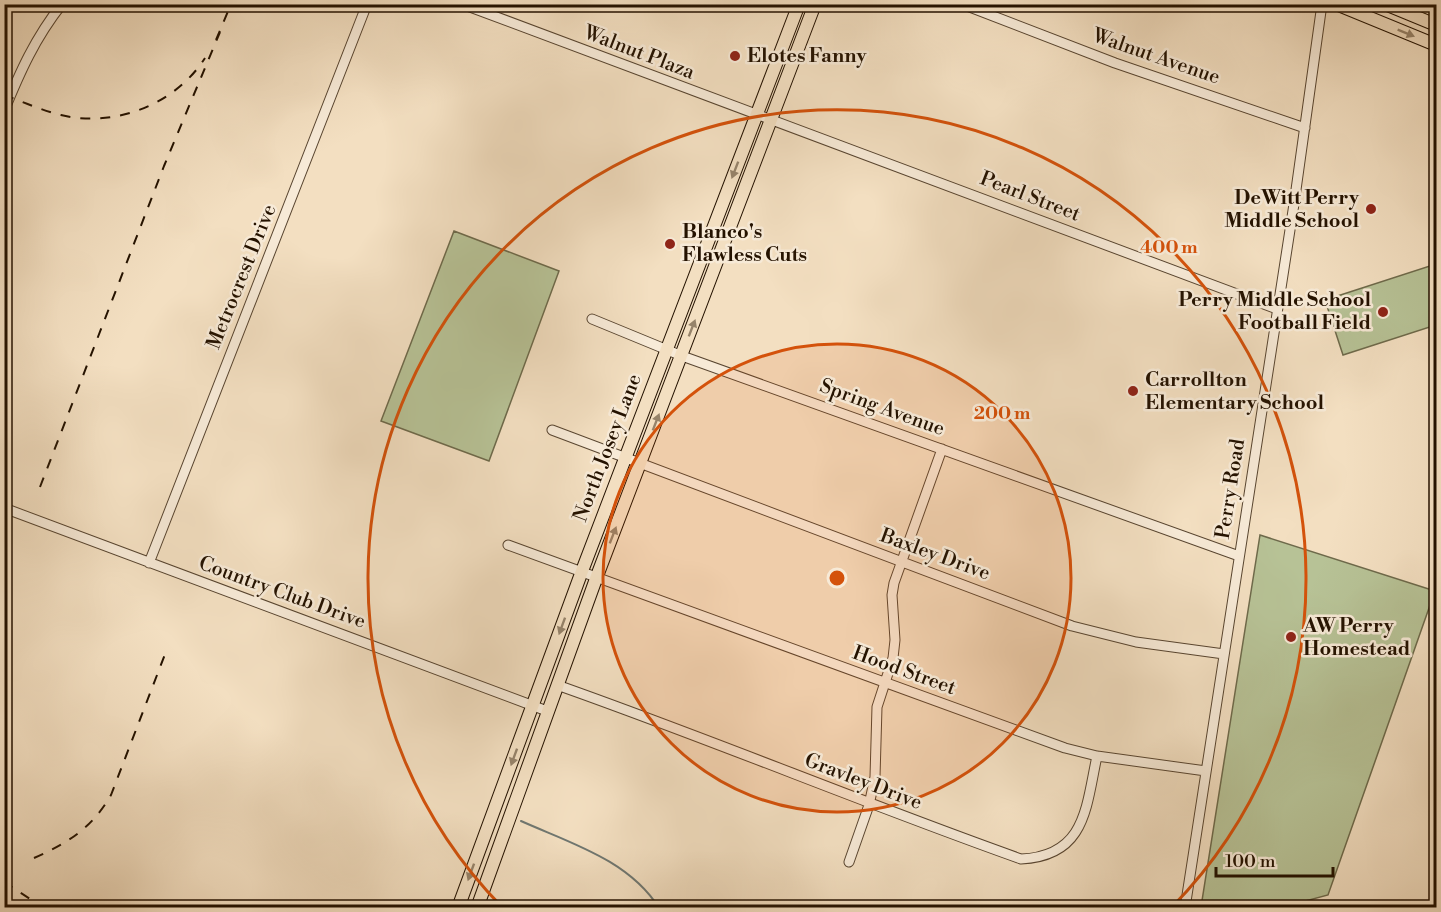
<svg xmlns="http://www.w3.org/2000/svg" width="1441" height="912" font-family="'Libre Bodoni',serif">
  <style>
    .green { fill: #b7c296; stroke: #6e6a4b; stroke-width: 1.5 }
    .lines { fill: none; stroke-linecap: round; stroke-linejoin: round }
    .stream { stroke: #6f7771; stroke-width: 2 }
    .minor-casing { stroke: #584530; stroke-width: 11 }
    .major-casing { stroke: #241200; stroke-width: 14 }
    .minor { stroke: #f7ead7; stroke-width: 9 }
    .major { stroke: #f3dfc1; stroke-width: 12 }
    .rail { stroke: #241200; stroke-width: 2; stroke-dasharray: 10 10; stroke-linecap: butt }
    .oneway { fill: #96836a }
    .ring { fill: none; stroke: #d4520b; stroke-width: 3 }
    .poi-dot { fill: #8f2418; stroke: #f7ead7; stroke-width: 2 }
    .labels { text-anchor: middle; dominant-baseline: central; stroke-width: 5; stroke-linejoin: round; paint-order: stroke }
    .street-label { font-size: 20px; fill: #241200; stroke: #f7ead7 }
    .poi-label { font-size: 20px; font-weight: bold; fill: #241200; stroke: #f7ead7; text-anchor: start }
    .centre { fill: #d4520b; stroke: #f7ead7; stroke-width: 3 }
    .ring-label { font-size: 18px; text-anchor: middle; font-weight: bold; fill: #d4520b; stroke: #f7ead7; stroke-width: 5; stroke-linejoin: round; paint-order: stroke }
  </style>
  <rect width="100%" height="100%" fill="#f3dfc1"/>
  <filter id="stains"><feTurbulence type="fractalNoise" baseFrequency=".00333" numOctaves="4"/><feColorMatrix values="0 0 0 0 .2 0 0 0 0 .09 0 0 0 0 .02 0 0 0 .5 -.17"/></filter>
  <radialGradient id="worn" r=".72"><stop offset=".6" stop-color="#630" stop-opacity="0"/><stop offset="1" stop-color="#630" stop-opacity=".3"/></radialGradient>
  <!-- green -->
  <path class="green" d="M454 231 559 271 489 461 381 421Z
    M1436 264V325L1343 355 1325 300Z
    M1260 535 1435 591 1328 895 1283 907H1201Z"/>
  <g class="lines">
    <!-- stream -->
    <path class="stream" d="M521 821C570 843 629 860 659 908
      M1312 908 1331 904 1348 908
      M1422 908 1436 905"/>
    <!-- minor casing -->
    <g class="minor-casing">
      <path id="minor" d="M462 4 1277 309
        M962 4 1115 63 1305 128
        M4 111C20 72 35 38 62 4
        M592 319 682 356 1239 556
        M552 430 1072 626 1136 642 1224 654
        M4 508 547 711
        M508 545 1065 748 1097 756 1206 771
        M149 563 367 4
        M557 685C713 740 866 804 1021 859 1086 856 1086 807 1097 756
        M849 862 869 805 875 777 877 707 893 658 895 640 892 595 894 583 942 449
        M1185 908 1294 204 1322 4"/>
    </g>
    <!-- major casing -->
    <g class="major-casing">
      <path id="major" d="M1336 4 1436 45
        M1385 4 1436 25
        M458 908 582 571 799 4
        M477 908 597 576 815 4"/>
    </g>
    <!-- minor -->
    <use href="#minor" class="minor"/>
    <!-- major -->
    <use href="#major" class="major"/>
    <!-- rail -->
    <path class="rail" d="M216 40 231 4
      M4 95C23 102 41 110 61 115 114 128 175 105 205 58
      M40 487 164 166 220 32
      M34 858C68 843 92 828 111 795L167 649
      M4 882 44 908
      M4 907 5 908"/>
  </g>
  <!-- one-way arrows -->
  <defs><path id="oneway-solid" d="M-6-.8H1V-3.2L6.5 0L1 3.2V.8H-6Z" transform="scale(1.5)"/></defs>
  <g class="oneway">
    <use href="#oneway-solid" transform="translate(1406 33) rotate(22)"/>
    <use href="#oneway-solid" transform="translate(735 170) rotate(111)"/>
    <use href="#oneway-solid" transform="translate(692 328) rotate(-69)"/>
    <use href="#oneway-solid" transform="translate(656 422) rotate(-69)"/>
    <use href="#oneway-solid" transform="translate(613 535) rotate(-69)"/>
    <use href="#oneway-solid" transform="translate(562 626) rotate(110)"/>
    <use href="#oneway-solid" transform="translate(514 757) rotate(110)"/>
    <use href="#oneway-solid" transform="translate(471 872) rotate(110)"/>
  </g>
  <!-- distance rings -->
  <circle cx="837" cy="578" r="234" fill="#d4520b" fill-opacity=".12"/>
  <g class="ring">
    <circle cx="837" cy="578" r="234"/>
    <path d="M502 907A469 469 0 1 1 1172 907"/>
  </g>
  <!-- markers -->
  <g class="poi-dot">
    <circle cx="735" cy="56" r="6"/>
    <circle cx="1371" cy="209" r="6"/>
    <circle cx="670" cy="244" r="6"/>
    <circle cx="1383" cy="312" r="6"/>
    <circle cx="1133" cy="391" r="6"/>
    <circle cx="1291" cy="637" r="6"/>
  </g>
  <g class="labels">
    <!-- street labels -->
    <g class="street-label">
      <text transform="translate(639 53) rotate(21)">Walnut Plaza</text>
      <text transform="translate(1156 57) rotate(19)">Walnut Avenue</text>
      <text transform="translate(1030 197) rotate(21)">Pearl Street</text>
      <text transform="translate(242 277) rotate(-68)">Metrocrest Drive</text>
      <text transform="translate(882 408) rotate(20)">Spring Avenue</text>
      <text transform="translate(608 448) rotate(-69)">North Josey Lane</text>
      <text transform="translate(1231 489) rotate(-81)">Perry Road</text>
      <text transform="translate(935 555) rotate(20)">Baxley Drive</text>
      <text transform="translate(282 593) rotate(20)">Country Club Drive</text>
      <text transform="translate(904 671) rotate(20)">Hood Street</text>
      <text transform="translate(863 782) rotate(21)">Gravley Drive</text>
    </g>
    <!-- poi labels -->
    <g class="poi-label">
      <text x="747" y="56">Elotes Fanny</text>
      <text x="1359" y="198" text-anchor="end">DeWitt Perry<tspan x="1359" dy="23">Middle School</tspan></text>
      <text x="682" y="232">Blanco's<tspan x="682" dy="23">Flawless Cuts</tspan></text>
      <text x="1371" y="300" text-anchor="end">Perry Middle School<tspan x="1371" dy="23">Football Field</tspan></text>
      <text x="1145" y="380">Carrollton<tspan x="1145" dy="23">Elementary School</tspan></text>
      <text x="1303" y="626">AW Perry<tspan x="1303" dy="23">Homestead</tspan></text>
    </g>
  </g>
  <circle cx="837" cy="578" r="9" class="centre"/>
  <g class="ring-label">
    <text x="1169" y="253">400 m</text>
    <text x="1002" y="419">200 m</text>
  </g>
  <!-- margin -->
  <rect width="1441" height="912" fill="none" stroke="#f3dfc1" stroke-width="24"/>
  <rect x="6" y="6" width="1429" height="900" fill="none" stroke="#241200" stroke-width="3"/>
  <rect x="12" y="12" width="1417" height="888" fill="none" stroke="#241200" stroke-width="1.5"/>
  <!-- scale -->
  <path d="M1216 867v9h117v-9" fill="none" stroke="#241200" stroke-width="3"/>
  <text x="1225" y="867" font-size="18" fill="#241200" stroke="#f7ead7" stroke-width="4.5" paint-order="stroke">100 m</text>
  <rect width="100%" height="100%" filter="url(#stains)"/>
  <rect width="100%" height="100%" fill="url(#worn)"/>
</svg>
